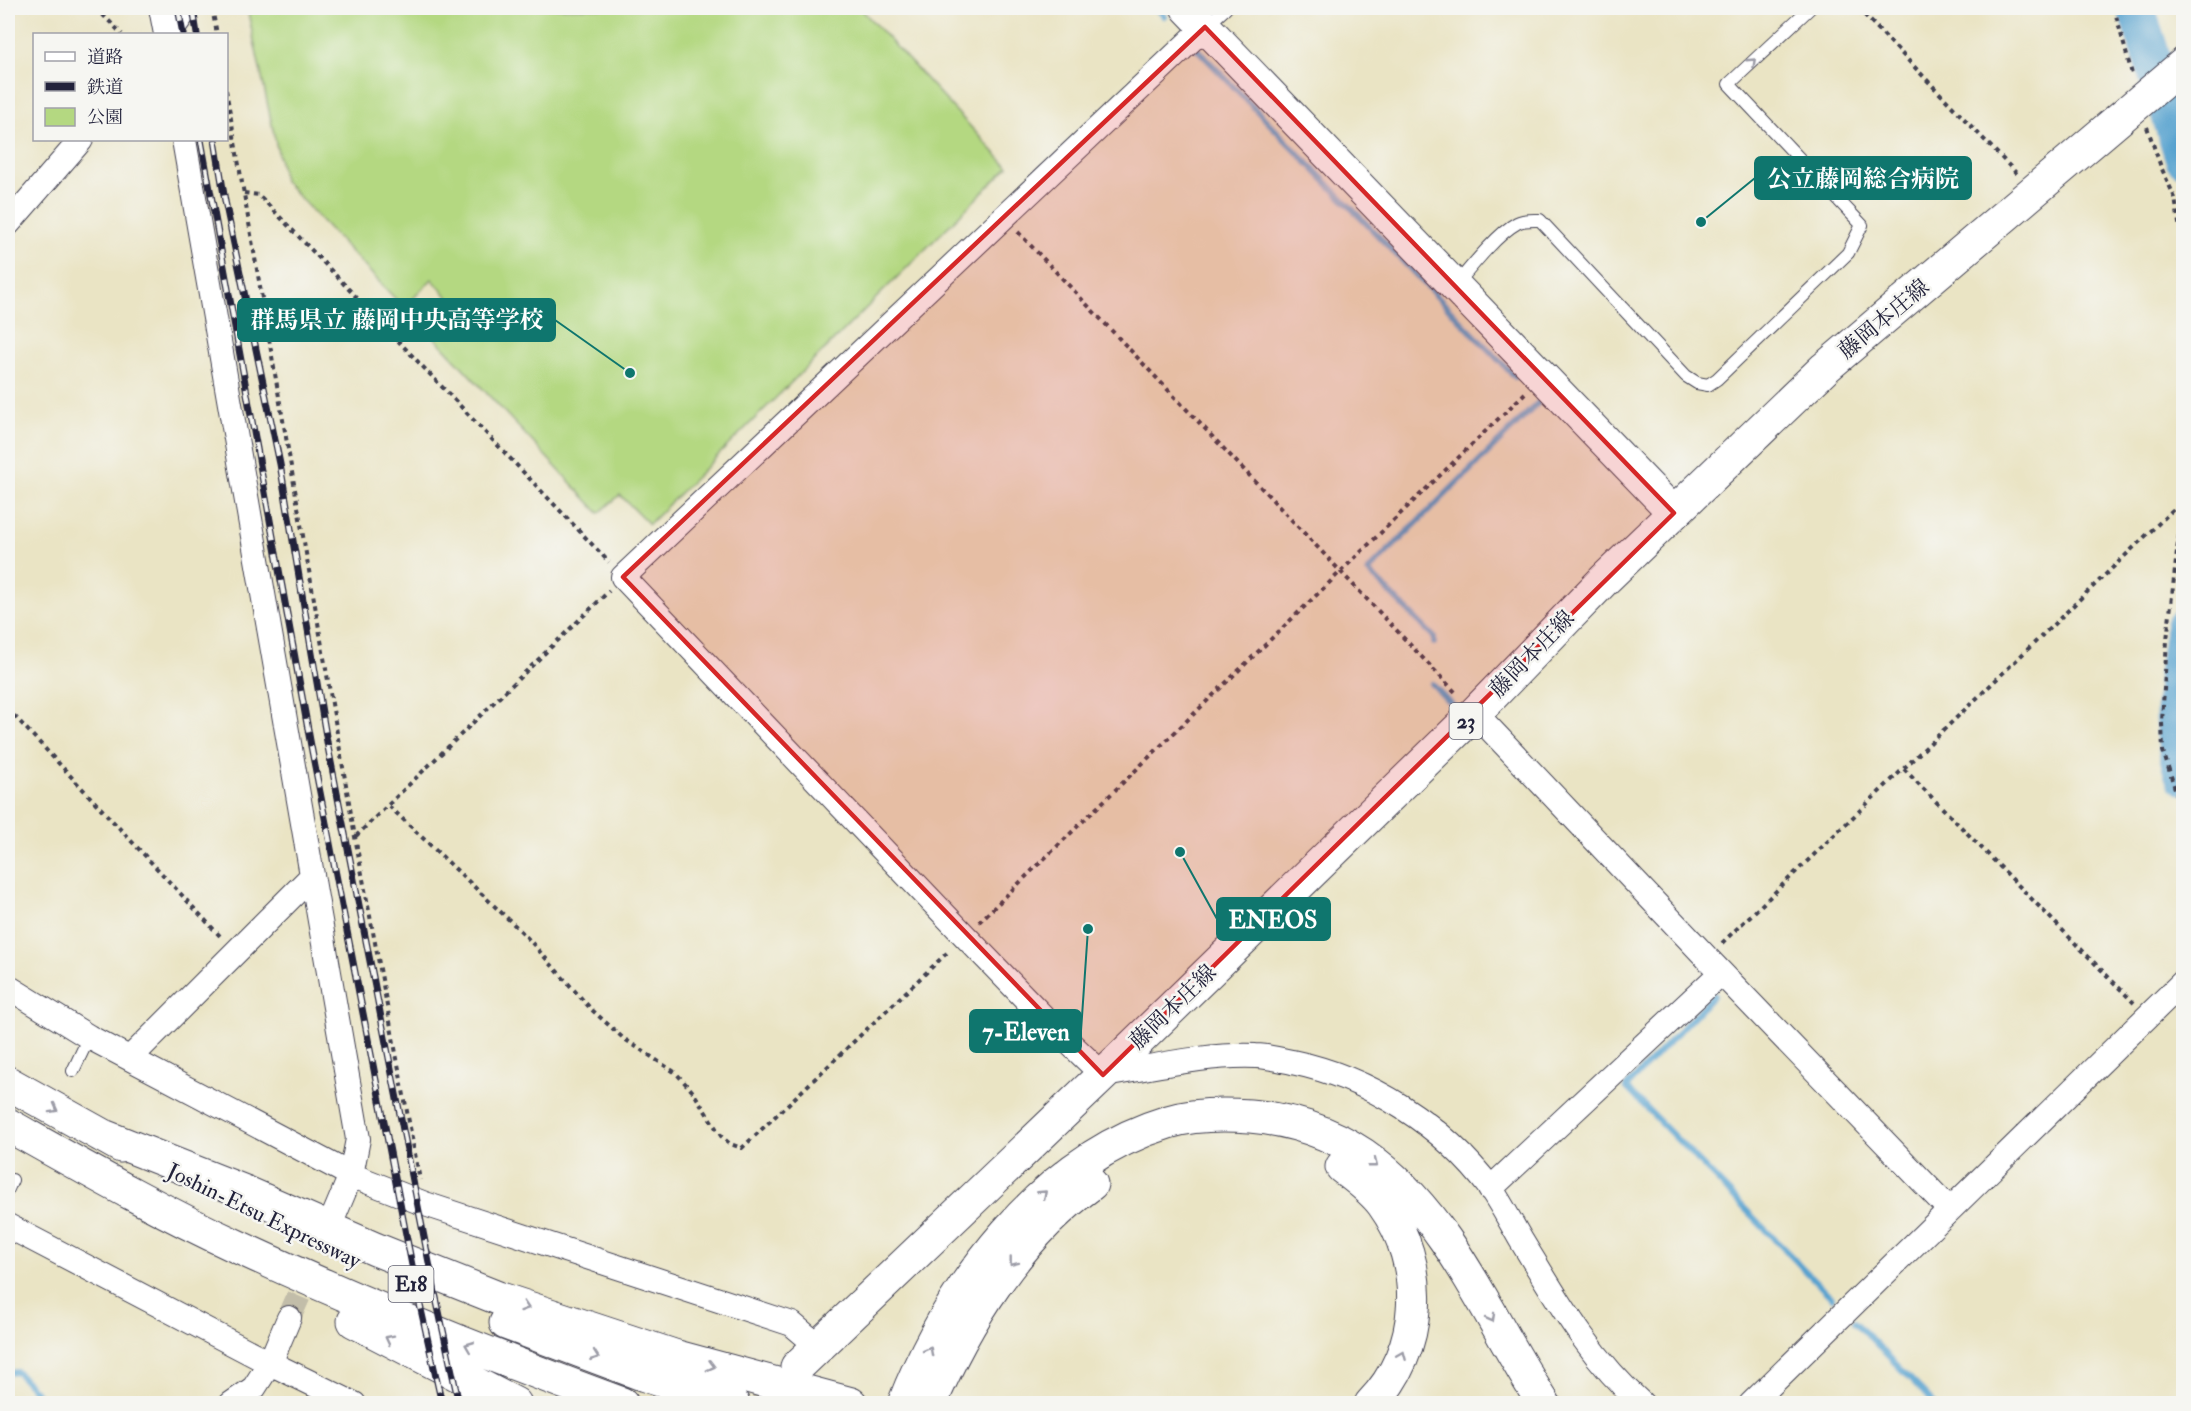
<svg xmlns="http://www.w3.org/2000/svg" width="2191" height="1411" font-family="'IM FELL Double Pica','Noto Serif JP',serif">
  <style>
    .green { fill: #b4d881; stroke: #6b7d5e; stroke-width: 1.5 }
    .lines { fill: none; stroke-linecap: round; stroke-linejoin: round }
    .stream { stroke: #57a2cf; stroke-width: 6 }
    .river { stroke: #57a2cf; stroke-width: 38 }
    .minor-tunnel { stroke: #c2bda9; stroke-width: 24; stroke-dasharray: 24 12; stroke-linecap: butt }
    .primary-tunnel { stroke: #c2bda9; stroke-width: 33; stroke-dasharray: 33 16; stroke-linecap: butt }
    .service-casing { stroke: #403f50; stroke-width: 14 }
    .minor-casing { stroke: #403f50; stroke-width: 26 }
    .tertiary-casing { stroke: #403f50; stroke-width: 34 }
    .primary-casing { stroke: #403f50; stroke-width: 35 }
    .motorway-casing { stroke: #403f50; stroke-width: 35 }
    .path { stroke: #403f50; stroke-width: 4; stroke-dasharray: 4.5 4.5; stroke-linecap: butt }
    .service { stroke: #fff; stroke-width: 12 }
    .minor { stroke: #fff; stroke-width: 24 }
    .tertiary { stroke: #fff; stroke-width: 32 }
    .primary { stroke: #fff; stroke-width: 33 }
    .motorway { stroke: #fff; stroke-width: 33 }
    .rail-casing { stroke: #22223b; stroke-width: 7 }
    .rail { stroke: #f6f6f2; stroke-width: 4.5; stroke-dasharray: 14; stroke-linecap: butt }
    .oneway { stroke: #9c9ca7 }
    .marked { fill: #d62828; fill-opacity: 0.2; stroke: #d62828; stroke-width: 4.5; stroke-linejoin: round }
    .labels { text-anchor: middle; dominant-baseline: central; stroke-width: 5; stroke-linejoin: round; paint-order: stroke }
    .shield { fill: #f6f6f2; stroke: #626272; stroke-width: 1.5 }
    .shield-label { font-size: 21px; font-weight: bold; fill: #22223b }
    .street-label { font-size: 22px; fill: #22223b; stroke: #f6f6f2 }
    .leader { fill: none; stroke: #0f766e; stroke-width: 2 }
    .callout-dot { fill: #0f766e; stroke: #f6f6f2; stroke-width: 2 }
    .callout { fill: #0f766e; stroke: #0f766e; stroke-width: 2 }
    .callout-label { font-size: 24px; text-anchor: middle; font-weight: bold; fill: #fff }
  </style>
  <rect width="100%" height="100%" fill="#f6f6f2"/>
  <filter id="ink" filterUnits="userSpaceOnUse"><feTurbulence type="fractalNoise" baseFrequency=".0167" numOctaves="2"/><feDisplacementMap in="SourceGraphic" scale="12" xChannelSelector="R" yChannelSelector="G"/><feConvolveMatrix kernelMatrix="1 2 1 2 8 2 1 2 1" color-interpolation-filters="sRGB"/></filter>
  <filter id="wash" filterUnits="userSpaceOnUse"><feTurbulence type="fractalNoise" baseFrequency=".008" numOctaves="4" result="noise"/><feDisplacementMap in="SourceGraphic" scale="24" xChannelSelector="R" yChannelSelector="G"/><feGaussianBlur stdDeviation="1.35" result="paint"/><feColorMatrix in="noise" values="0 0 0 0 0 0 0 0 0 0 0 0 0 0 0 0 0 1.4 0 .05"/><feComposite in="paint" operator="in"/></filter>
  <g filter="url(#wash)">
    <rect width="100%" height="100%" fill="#eae4c4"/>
    <!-- green -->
    <path class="green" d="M247 8H860L1008 167 649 524 620 495 599 513 435 338 461 312 432 279 404 308 284 181Z"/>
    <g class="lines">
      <!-- stream -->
      <path class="stream" d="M1156 8 1164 16
        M1195 47 1515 377
        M1434 643V637L1368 571 1539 402
        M1432 684 1454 707
        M1714 995 1626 1087 1832 1298
        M1855 1322 1935 1404
        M8 1373 17 1372 47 1404"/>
      <!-- river -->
      <path class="river" d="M2136 8 2184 158
        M2184 627C2177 675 2167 728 2184 776"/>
    </g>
  </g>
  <g filter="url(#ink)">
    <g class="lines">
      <!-- minor-tunnel -->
      <path class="minor-tunnel" d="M289 1318 333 1218"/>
      <!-- primary-tunnel -->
      <path class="primary-tunnel" d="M760 1404 797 1367"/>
      <!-- service casing -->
      <g class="service-casing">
        <path id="service" d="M1205 27 1226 8
          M1456 285C1471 267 1497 234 1517 223 1524 219 1533 220 1540 220L1686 376 1697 383 1708 385 1717 379 1848 253 1862 225 1729 84 1810 8
          M73 1071 89 1037
          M8 1189 12 1180"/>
      </g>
      <!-- minor casing -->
      <g class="minor-casing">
        <path id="minor" d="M161 8 166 34
          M1205 27 623 577 965 936 1053 1027 1103 1075C1154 1067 1205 1054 1256 1056 1268 1056 1281 1060 1292 1062 1370 1078 1443 1125 1491 1189 1502 1205 1511 1223 1521 1240 1557 1299 1589 1357 1642 1404
          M169 34 187 8
          M184 140 358 1139 351 1175 333 1218
          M8 224 81 140
          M1475 713 1707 958 1949 1209
          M8 987 89 1037 351 1175 425 1204 792 1324 818 1346
          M130 1058 312 876
          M1490 1189 1721 973
          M8 1226 270 1363 289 1318
          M231 1404 254 1388 270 1363 354 1404
          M1751 1404 2184 981"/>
      </g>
      <!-- tertiary casing -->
      <g class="tertiary-casing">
        <path id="tertiary" d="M1187 8 1674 513"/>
      </g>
      <!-- primary casing -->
      <g class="primary-casing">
        <path id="primary" d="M797 1367 1103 1075 1475 713 1604 580 1825 368 2184 64"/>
      </g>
      <!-- motorway casing -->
      <g class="motorway-casing">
        <path id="motorway" d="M8 1083 121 1146
          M8 1125C83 1167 158 1210 236 1246 363 1305 491 1356 622 1404
          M101 1135 245 1192 375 1249 498 1298 677 1357 851 1404
          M1342 1167C1356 1178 1372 1189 1383 1204 1427 1264 1424 1350 1371 1404
          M354 1321 515 1404
          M506 1323 645 1375 733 1404
          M904 1404C950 1286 1042 1160 1168 1122 1194 1114 1223 1114 1250 1116 1296 1120 1340 1136 1376 1164 1454 1225 1491 1324 1544 1404
          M930 1404C965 1322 1018 1237 1091 1184"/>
      </g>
      <!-- path -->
      <path class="path" d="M96 8 122 34
        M212 8 217 34
        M1858 8 2017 174
        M2114 8 2132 74
        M226 90 355 837 420 1180
        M2147 127 2161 167 2175 198 2184 255
        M244 193 259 195 609 562
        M1018 232 1457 694
        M2184 490 2167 640 2162 722 2163 751 2184 817
        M8 709 220 936
        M1904 769 2134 1003
        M389 806 524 934 591 1009 623 1038 676 1073 693 1092 721 1136 730 1144 742 1148 950 950
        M356 836 609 591
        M979 922 1525 393
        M1722 943 2182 501"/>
      <!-- service -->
      <use href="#service" class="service"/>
      <!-- minor -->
      <use href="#minor" class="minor"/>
      <!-- tertiary -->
      <use href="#tertiary" class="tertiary"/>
      <!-- primary -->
      <use href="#primary" class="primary"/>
      <!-- motorway -->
      <use href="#motorway" class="motorway"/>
      <!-- rail casing -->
      <g class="rail-casing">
        <path id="rail" d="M178 8 183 34
          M193 8 197 34
          M201 140 311 746 418 1296 442 1404
          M215 140 225 201 280 464 327 742 435 1293 459 1404"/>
      </g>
      <!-- rail -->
      <use href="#rail" class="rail"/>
    </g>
    <!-- one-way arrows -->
    <defs><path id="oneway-chevron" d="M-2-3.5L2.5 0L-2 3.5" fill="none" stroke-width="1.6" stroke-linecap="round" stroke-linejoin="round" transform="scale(1.5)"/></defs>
    <g class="oneway">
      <use href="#oneway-chevron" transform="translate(1752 62) rotate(-43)"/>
      <use href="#oneway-chevron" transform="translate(54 1109) rotate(29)"/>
      <use href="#oneway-chevron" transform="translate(1374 1164) rotate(38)"/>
      <use href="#oneway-chevron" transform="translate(1043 1194) rotate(-42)"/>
      <use href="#oneway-chevron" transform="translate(1013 1262) rotate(128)"/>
      <use href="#oneway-chevron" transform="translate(525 1307) rotate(18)"/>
      <use href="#oneway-chevron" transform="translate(1491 1318) rotate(61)"/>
      <use href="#oneway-chevron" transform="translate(389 1339) rotate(-153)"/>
      <use href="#oneway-chevron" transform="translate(469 1346) rotate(-158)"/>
      <use href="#oneway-chevron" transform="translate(929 1351) rotate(-62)"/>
      <use href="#oneway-chevron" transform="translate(1402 1355) rotate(-67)"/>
      <use href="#oneway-chevron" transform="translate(595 1356) rotate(20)"/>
      <use href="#oneway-chevron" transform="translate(711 1366) rotate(15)"/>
    </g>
  </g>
  <!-- marked area -->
  <path class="marked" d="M1205 27 1674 513 1103 1075 623 577Z"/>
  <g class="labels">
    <!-- shield labels -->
    <g class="shield">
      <rect x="1449.5" y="703" width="33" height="36" rx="4.5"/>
      <rect x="388.5" y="1266" width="45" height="36" rx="4.5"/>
    </g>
    <g class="shield-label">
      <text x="1466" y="721">23</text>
      <text x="411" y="1284">E18</text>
    </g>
    <!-- street labels -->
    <g class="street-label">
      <text transform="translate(1884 319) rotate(-40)">藤岡本庄線</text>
      <text transform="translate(1532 654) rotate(-46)">藤岡本庄線</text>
      <text transform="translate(1173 1007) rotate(-44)">藤岡本庄線</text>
      <text transform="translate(264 1216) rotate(26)">Joshin-Etsu Expressway</text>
    </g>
  </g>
  <!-- callouts -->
  <path class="leader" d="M1701 222L1755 178M630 373L555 320M1180 852L1217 919M1088 929L1081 1031"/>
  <g class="callout-dot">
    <circle cx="1701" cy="222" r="6"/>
    <circle cx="630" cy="373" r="6"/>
    <circle cx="1180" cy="852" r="6"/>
    <circle cx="1088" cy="929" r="6"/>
  </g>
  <g class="callout">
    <rect x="1755" y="157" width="216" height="42" rx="6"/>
    <rect x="238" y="299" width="317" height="42" rx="6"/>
    <rect x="1217" y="898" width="113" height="42" rx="6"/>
    <rect x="970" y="1010" width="111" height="42" rx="6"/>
  </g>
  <g class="callout-label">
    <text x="1863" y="187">公立藤岡総合病院</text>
    <text x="397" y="328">群馬県立 藤岡中央高等学校</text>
    <text x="1273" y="928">ENEOS</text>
    <text x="1026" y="1040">7-Eleven</text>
  </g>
  <!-- margin -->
  <rect width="2191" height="1411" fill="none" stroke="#f6f6f2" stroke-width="30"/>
  <!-- legend -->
  <rect x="33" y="33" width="195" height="108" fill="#f6f6f2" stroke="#a1a1a9" stroke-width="1.5"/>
  <rect x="45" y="52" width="30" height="9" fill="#ffffff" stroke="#a1a1a9" stroke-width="1.5"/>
  <text x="87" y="63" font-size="18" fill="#22223b">道路</text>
  <rect x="45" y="82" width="30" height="9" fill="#22223b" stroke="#a1a1a9" stroke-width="1.5"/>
  <text x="87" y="93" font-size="18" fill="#22223b">鉄道</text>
  <rect x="45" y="108" width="30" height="18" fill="#b4d881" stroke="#a1a1a9" stroke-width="1.5"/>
  <text x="87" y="123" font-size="18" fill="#22223b">公園</text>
</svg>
